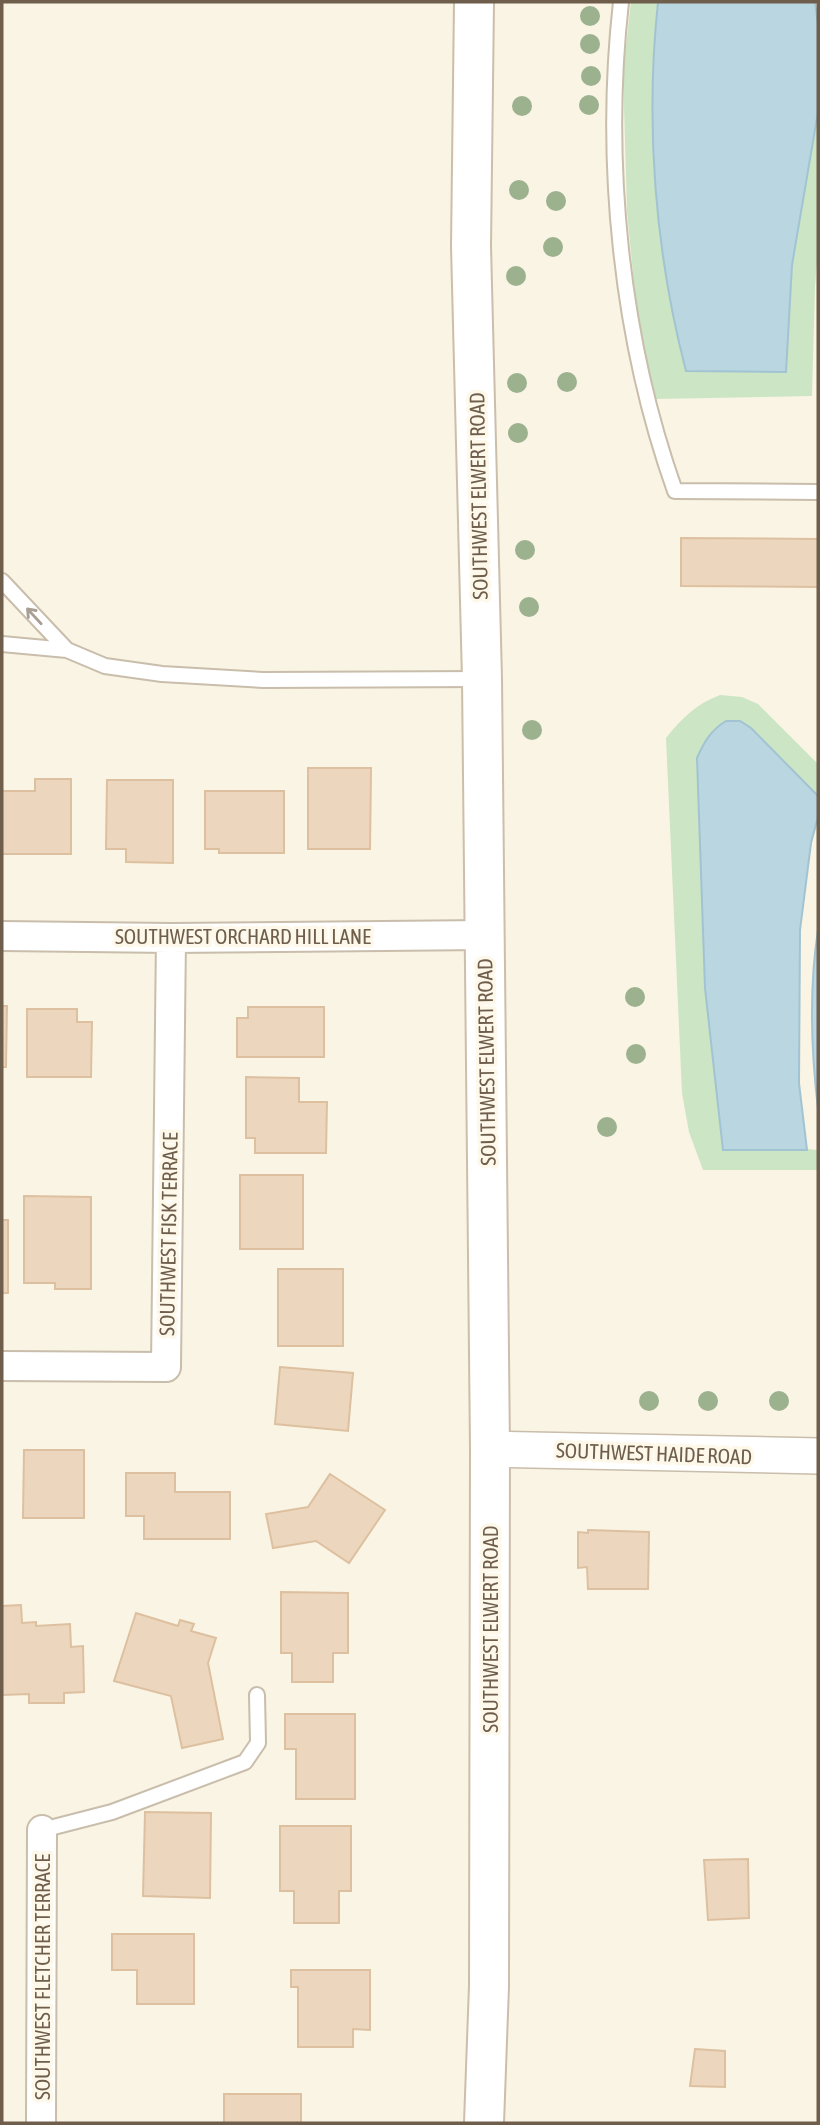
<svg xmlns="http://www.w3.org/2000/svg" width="820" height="2125" font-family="'Asap Condensed',sans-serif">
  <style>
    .green { fill: #cce5c4 }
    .water { fill: #bad6e1; stroke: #a2c3d2; stroke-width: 2 }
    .building { fill: #ecd7be; stroke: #ddc0a0; stroke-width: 2 }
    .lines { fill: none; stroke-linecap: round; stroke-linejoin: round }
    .service-casing { stroke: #c9bdab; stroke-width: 18 }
    .minor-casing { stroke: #c9bdab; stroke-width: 32 }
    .tertiary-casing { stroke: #c9bdab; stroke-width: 38 }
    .secondary-casing { stroke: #ccbeaa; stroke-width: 42 }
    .service { stroke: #fff; stroke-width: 14 }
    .minor { stroke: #fff; stroke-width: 28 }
    .tertiary { stroke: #fff; stroke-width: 35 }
    .secondary { stroke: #fff; stroke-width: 38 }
    .tree { fill: #9cb18e }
    .oneway { stroke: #a99e94 }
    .labels { text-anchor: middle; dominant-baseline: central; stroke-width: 7; stroke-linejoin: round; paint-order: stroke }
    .street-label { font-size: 21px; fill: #6f5e4c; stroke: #fdf8e9 }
  </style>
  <rect width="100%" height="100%" fill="#faf4e4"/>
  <!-- green -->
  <path class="green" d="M631 2H815L818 25V250L815 287 812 396 656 399 646 365 637 315 627 211 623 71Z
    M720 695 742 697 758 704 818 764V817L811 843 800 930 799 1083 807 1149 818 1150V1170H703L689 1132 682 1093 666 738C681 719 696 704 720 695Z"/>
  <!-- water -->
  <path class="water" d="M658 2H815L818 25V112L792 265 786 372 686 371C655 252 645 124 658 2Z
    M726 721H740L751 728 818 796V817L811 843 800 930 799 1083 807 1150H723L705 988 697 758C704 742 711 730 726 721Z
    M818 930V1109C811 1050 809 988 818 930Z"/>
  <!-- building -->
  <path class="building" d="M681 538 818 539V587L681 586Z
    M308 768H371L370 849H308Z
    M35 779H71V854H2V791H35Z
    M107 780H173V863L126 862V849H106Z
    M205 791H284V853H219V849H205Z
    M2 1006H7L6 1067H2Z
    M248 1007H324V1057H237V1018H248Z
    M27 1009H77V1022H92L91 1077H27Z
    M246 1077 299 1078V1102H327L326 1153H255V1138H246Z
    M240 1175H303V1249H240Z
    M24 1196 91 1197V1289H55V1283H24Z
    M2 1220H8V1293H2Z
    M278 1269H343V1346H278Z
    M280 1367 353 1373 348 1431 275 1424Z
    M24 1450H84V1518H23Z
    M126 1473H175V1492H230V1539H144V1516H126Z
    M330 1474 385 1510 349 1563 316 1541 273 1548 266 1514 308 1507Z
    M588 1530 649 1532 648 1589H588L587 1567 578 1568V1532L588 1533Z
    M281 1592 348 1593V1653H333V1682H292V1653H281Z
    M21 1605 22 1623 36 1622V1626L70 1624 71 1647 83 1646 84 1692 64 1693V1703H29V1694L2 1695V1606Z
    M136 1613 178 1626 180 1620 194 1624 191 1631 216 1638 208 1663 223 1739 182 1748 171 1696 114 1681Z
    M285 1714H355V1799H296V1749H285Z
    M145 1812 211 1813 210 1898 143 1896Z
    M280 1826H351V1891H339V1923H294V1891H280Z
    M748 1859 749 1918 708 1920 704 1860Z
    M112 1934H194V2004H137V1970H112Z
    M291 1970H370V2030L353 2029V2047H298V1987H291Z
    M695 2049 725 2051V2087L690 2086Z
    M224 2094H301V2123H224Z"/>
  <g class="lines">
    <!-- service casing -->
    <g class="service-casing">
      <path id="service" d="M621 2C603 162 621 339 675 491L818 492
        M2 581 67 650
        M2 644 67 650 105 666 162 674 263 680 481 679
        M42 1830 112 1812 245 1762 258 1743 257 1695"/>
    </g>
    <!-- minor casing -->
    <g class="minor-casing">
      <path id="minor" d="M2 936 171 938 485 935
        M2 1366 166 1367 171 938
        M41 2123 42 1830"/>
    </g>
    <!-- tertiary casing -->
    <g class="tertiary-casing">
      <path id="tertiary" d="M490 1449 818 1456"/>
    </g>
    <!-- secondary casing -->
    <g class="secondary-casing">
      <path id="secondary" d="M474 2 471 246 482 679 490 1449 489 1986 484 2123"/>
    </g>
    <!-- service -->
    <use href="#service" class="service"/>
    <!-- minor -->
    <use href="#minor" class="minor"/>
    <!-- tertiary -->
    <use href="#tertiary" class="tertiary"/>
    <!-- secondary -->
    <use href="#secondary" class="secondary"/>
  </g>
  <!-- trees -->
  <g class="tree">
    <circle cx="590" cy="16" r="10"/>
    <circle cx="590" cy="44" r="10"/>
    <circle cx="591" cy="76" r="10"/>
    <circle cx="589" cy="105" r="10"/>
    <circle cx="522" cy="106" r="10"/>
    <circle cx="519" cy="190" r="10"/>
    <circle cx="556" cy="201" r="10"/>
    <circle cx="553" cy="247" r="10"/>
    <circle cx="516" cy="276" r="10"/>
    <circle cx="567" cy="382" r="10"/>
    <circle cx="517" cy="383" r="10"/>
    <circle cx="518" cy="433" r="10"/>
    <circle cx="525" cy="550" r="10"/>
    <circle cx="529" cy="607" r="10"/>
    <circle cx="532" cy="730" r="10"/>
    <circle cx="635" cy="997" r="10"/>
    <circle cx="636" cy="1054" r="10"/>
    <circle cx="607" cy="1127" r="10"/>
    <circle cx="649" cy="1401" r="10"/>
    <circle cx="708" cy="1401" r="10"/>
    <circle cx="779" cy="1401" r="10"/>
  </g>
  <!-- one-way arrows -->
  <defs><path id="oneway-shaft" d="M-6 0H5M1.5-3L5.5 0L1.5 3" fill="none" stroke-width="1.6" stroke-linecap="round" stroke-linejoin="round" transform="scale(1.75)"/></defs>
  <use class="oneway" href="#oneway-shaft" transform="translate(34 616) rotate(-133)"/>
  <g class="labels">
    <!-- street labels -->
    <g class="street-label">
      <text transform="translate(478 496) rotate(-91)">SOUTHWEST ELWERT ROAD</text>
      <text x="243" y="936">SOUTHWEST ORCHARD HILL LANE</text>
      <text transform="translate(486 1062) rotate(-91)">SOUTHWEST ELWERT ROAD</text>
      <text transform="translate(168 1234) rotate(-89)">SOUTHWEST FISK TERRACE</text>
      <text transform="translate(654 1453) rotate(2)">SOUTHWEST HAIDE ROAD</text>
      <text transform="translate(490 1629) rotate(-90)">SOUTHWEST ELWERT ROAD</text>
      <text transform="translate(42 1977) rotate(-90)">SOUTHWEST FLETCHER TERRACE</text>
    </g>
  </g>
  <!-- border -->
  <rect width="820" height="2125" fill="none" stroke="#6f5e4c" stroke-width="7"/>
</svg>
